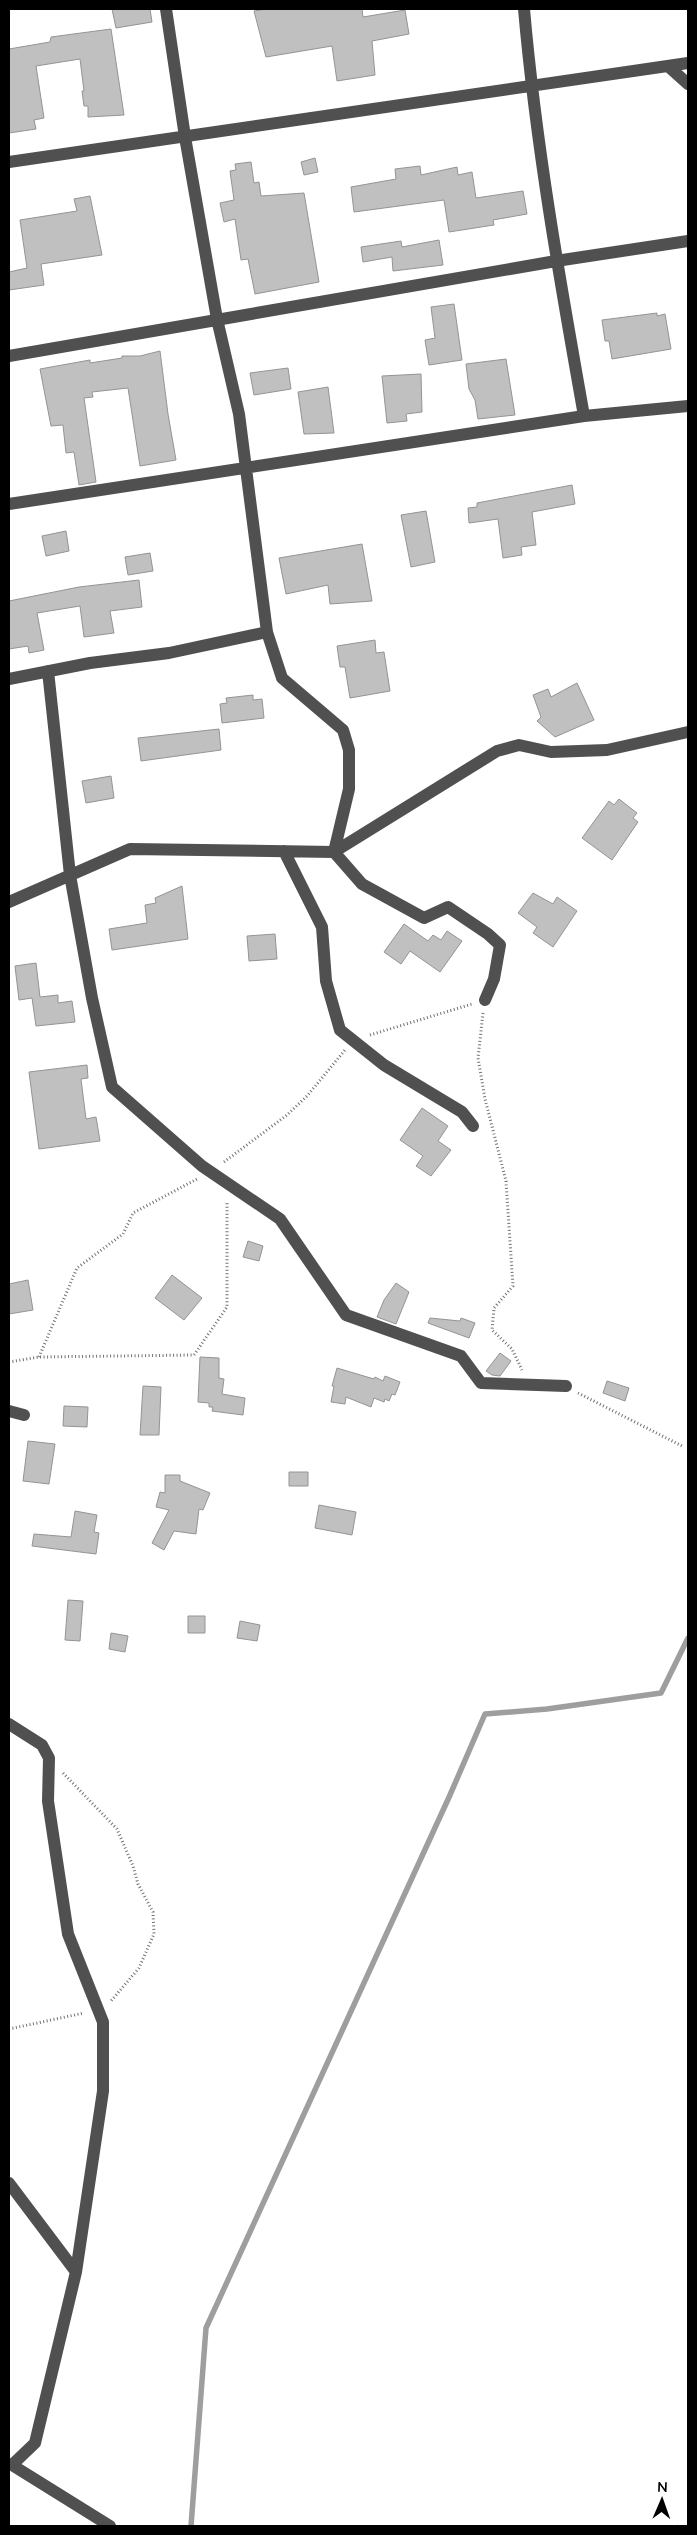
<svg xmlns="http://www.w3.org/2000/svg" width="697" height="2535" font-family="Mulish,sans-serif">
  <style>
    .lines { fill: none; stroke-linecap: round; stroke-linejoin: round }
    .stream { stroke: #9e9e9e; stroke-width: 5.5 }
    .building { fill: #c0c0c0; stroke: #949494 }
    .path { stroke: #727272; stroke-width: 3; stroke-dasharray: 1 2.5; stroke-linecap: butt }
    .minor { stroke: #505050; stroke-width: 12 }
  </style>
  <rect width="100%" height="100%" fill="#fff"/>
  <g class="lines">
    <!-- stream -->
    <path class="stream" d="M191 2526 206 2328 450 1795 485 1714 547 1709 661 1693 688 1638"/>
  </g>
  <!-- building -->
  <path class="building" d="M112 9H150L152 22 116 28Z
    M266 9H362L363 17 405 10 409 34 372 41 375 75 337 81 332 46 266 57 254 11Z
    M111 29 124 115 88 117V106H84L82 91H84L80 59 36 66 44 118 34 120 36 129 9 133V49L50 42 51 37Z
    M315 158 318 172 304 175 301 162Z
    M251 162 254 183 259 182 261 196 304 193 319 282 255 294 248 259 241 260 235 219 224 222 220 203 234 200 230 171 236 170 235 164Z
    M420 166 421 175 457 167 458 175 472 172 476 198 523 191 527 214 493 220 494 225 449 232 444 200 354 212 351 187 396 179 395 169Z
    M90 196 102 255 41 264 44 285 9 290V272L27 268 20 220 77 211 74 199Z
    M439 240 443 265 393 271 392 257 363 262 361 247 401 241 402 247Z
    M454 304 462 360 429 365 425 340 435 338 431 307Z
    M657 313V316L665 314 671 349 612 359 609 341H605L602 320Z
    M160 351 168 414 176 460 140 466 128 388 92 392 93 397 84 398 96 482 79 485 74 452 66 453 63 425 51 426 40 369 90 360V363L122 358V356H140Z
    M506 359 515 415 478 419 475 400 469 389 466 364Z
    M288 368 291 389 254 395 250 373Z
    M421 374 422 412 406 414 407 421 387 423 382 376Z
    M328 387 334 433 304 434 298 392Z
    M572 485 575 504 532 512 536 545 521 547 522 555 503 558 498 519 469 523 468 508 477 507V503Z
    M426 511 435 562 411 567 401 515Z
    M66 531 69 551 46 556 42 536Z
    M362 544 372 601 330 604 328 585 286 594 279 558Z
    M150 553 153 571 128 575 125 557Z
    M139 580 142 607 110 611 114 633 84 637 80 606 37 613 44 650 29 653 28 646 9 649V601L79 587Z
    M375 640 376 653 384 652 390 691 350 698 345 667H340L337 646Z
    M577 683 594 720 555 737 537 721 541 717 533 695 548 689 551 697Z
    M253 695V700L262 699 264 718 222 723 220 704 227 703 226 698Z
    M219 729 221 750 141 761 138 738Z
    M111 776 114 798 86 803 82 781Z
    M619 799 637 813 633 818 638 822 612 860 582 838 609 801 614 805Z
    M182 886 188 939 112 950 109 929 147 923 145 905 156 903 155 898Z
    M533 893 553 904 557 897 577 911 553 947 533 933 537 927 518 913Z
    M404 924 428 941 433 935 441 940 447 931 462 941 440 972 410 951 401 964 384 952Z
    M275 934 277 959 249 961 247 936Z
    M36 963 40 997 58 995V1003L72 1001 75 1022 36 1026 32 998 19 1000 15 966Z
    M87 1065 88 1078 81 1079 86 1119 96 1117 100 1141 39 1149 29 1072Z
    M422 1108 448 1126 438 1141 451 1150 431 1176 416 1166 423 1156 400 1140Z
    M248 1241 263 1246 259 1261 243 1257Z
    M172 1275 202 1298 184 1320 155 1298Z
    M28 1280 33 1310 9 1314V1284Z
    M396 1283 409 1292 396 1324 377 1317 384 1300Z
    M430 1318 460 1321 461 1318 475 1323 469 1338 428 1323Z
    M500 1353 511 1361 500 1376 492 1375 486 1371Z
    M200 1357 219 1358V1378L224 1379 222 1394 245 1398 243 1415 212 1411 213 1407H209V1403L198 1402Z
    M337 1368 374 1379 375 1377 383 1381 385 1376 400 1382 395 1395 392 1394 389 1401 385 1399 384 1402 374 1398 371 1407 346 1397 345 1404 331 1402 334 1386H332Z
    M607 1381 629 1388 625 1401 603 1393Z
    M143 1386 161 1387 159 1435H140Z
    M64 1406 88 1407 87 1427 63 1426Z
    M28 1441 55 1444 49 1484 23 1481Z
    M289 1472H308V1486H289Z
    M165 1475H180V1481L210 1493 203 1510 199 1509 196 1534 174 1531 164 1550 152 1543 169 1510 156 1507 160 1492 165 1493Z
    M319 1505 356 1512 352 1535 315 1528Z
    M75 1511 97 1515 94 1532 99 1533 96 1554 32 1546 34 1534 71 1537Z
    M68 1600 83 1601 80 1641 65 1640Z
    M188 1616H205V1633H188Z
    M240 1621 260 1625 257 1641 237 1638Z
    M111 1633 128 1636 125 1652 109 1649Z"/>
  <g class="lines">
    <!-- path -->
    <path class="path" d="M483 1013 478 1058 485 1099 506 1181 513 1286 494 1308 492 1330 512 1349 522 1370
      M370 1035 472 1004
      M224 1162 287 1115 307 1096 345 1050
      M39 1357 77 1268 123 1234 133 1213 197 1179
      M9 1362 39 1357 194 1355 227 1307V1202
      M578 1393 684 1447
      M63 1773 117 1829 133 1866 138 1884 153 1912 154 1934 139 1968 111 2001
      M9 2029 84 2013"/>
    <!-- minor -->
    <path class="minor" d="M166 9 185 137 217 319 239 414 267 632 282 678 343 730 349 750V789L334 852 362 884 424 918 448 907 488 934 500 945 494 979 485 1000
      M524 9C536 146 560 281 584 416
      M668 66 688 84
      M9 162 688 63
      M9 356 556 261 688 241
      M9 504 584 416 688 406
      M48 671 70 875 92 998 112 1087 202 1166 280 1219 346 1315 461 1356 481 1383 566 1386
      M9 679 90 663 169 653 267 632
      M284 851 322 927 326 981 340 1030 384 1065 462 1112 473 1126
      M9 902 130 849 334 852 497 751 519 745 551 752 607 750 688 732
      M9 1411 24 1415
      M9 1724 42 1745 49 1758 48 1801 68 1934 103 2022V2091L76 2272 35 2443 12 2465 9 2464
      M9 2183 76 2272
      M12 2465 110 2526"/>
  </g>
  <!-- border -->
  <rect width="697" height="2535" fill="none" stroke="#000000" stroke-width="20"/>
  <!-- north arrow -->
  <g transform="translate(662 2500) rotate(2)" stroke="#ffffff" stroke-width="4" paint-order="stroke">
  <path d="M0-4L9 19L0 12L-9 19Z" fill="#000000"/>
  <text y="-8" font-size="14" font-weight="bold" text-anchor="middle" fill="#000000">N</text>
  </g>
</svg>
